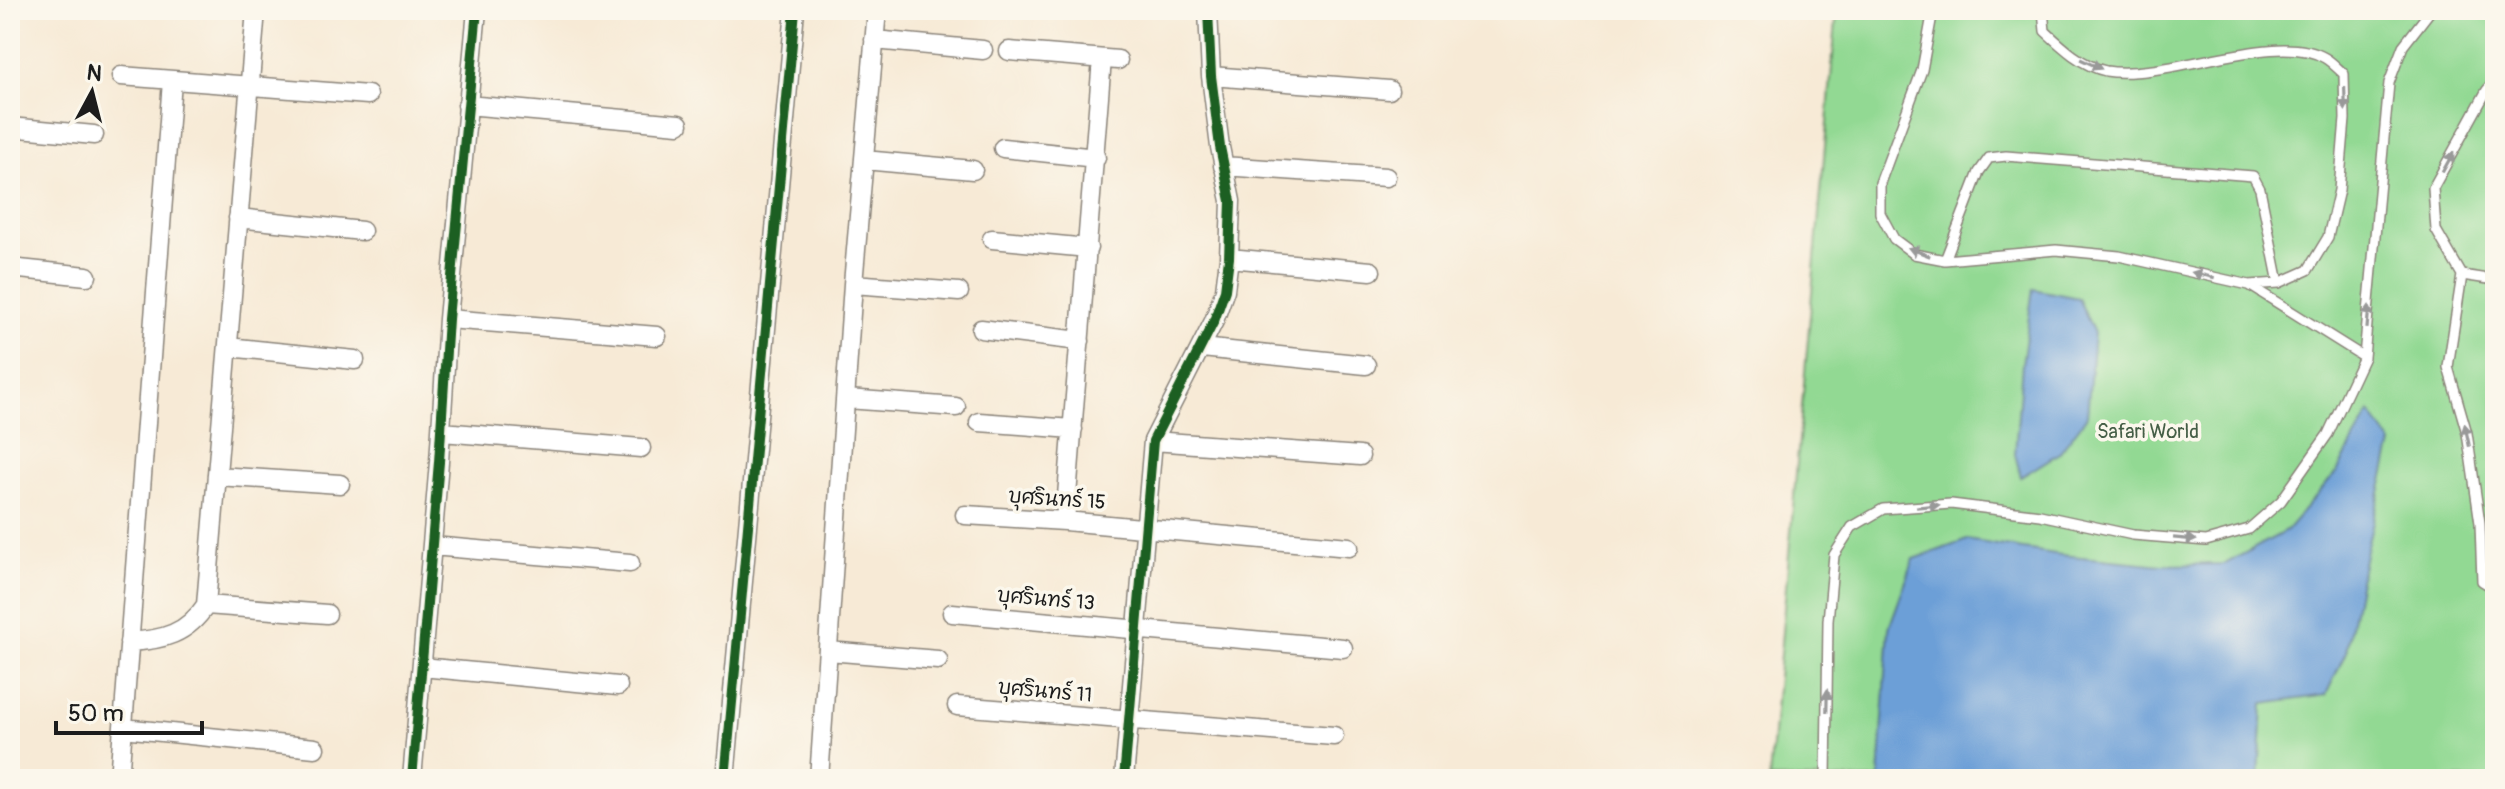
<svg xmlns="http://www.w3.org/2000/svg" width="2505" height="789" font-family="Pangolin,'Playpen Sans Thai',sans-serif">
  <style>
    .green { fill: #92d993; stroke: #577a58; stroke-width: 2 }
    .water { fill: #6c9fd7; stroke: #445e7a; stroke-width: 2 }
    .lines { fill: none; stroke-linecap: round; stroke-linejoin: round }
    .lane-casing { stroke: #8a8379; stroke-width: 12 }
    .street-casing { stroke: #8a8379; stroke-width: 21 }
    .lane { stroke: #fff; stroke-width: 9 }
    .street { stroke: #fff; stroke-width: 18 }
    .cycleway-casing { stroke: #fbf7ec; stroke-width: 15 }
    .cycleway { stroke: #1b5e20; stroke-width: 10 }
    .oneway { fill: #999 }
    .labels { text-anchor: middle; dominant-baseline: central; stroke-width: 7; stroke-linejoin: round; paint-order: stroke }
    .park-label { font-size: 20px; fill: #455e46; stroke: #fbf7ec }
    .street-label { font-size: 20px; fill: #1c1c1c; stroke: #fbf7ec }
  </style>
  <rect width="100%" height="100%" fill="#fbf7ec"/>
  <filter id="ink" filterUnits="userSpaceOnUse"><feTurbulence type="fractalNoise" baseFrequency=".0125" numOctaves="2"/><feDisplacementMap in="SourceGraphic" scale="16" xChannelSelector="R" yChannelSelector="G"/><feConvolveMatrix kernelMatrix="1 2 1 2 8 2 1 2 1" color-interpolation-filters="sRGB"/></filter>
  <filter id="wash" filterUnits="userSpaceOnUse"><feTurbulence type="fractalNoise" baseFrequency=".006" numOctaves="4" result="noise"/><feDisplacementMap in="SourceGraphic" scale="32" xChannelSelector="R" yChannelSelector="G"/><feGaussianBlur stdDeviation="1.8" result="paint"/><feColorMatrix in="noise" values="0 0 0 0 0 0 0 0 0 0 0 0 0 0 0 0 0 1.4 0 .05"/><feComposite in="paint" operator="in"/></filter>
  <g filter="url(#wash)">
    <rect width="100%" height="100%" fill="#f7ead6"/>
    <!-- green -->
    <path class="green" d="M1837 10H2495V779H1769Z"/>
    <!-- water -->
    <path class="water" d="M2033 289 2078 298 2094 333 2087 416 2059 453 2021 477 2015 454 2022 364Z
      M2370 412 2392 444 2365 554 2346 652 2326 695 2263 704 2259 779H1879L1889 628 1914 559 1967 540 2061 555 2162 565 2225 564 2286 531 2337 472Z"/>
  </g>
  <g filter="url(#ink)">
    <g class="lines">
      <!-- lane casing -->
      <g class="lane-casing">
        <path id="lane" d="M1933 10 1922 70 1880 183V213L1894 239 1914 254 1945 260 2056 250 2119 256 2249 285 2279 283 2308 270 2328 237 2339 190 2345 119 2344 74C2338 69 2332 62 2325 58 2276 29 2166 81 2106 71 2082 66 2062 47 2045 31L2043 10
          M2495 81 2487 90 2433 188 2436 230 2462 275 2448 367 2467 433 2480 523 2482 581 2495 589
          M1945 260 1979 172 1989 158 2006 156 2253 176 2260 189 2279 283
          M2462 275 2495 280
          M2249 285 2364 357
          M1826 779 1828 621 1834 555 1852 527 1883 509 1951 504 2040 515 2133 535 2206 541 2249 529 2281 501 2328 434 2364 357 2389 83 2403 46 2431 10"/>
      </g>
      <!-- street casing -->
      <g class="street-casing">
        <path id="street" d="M874 40 983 50
          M1009 51 1118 60
          M121 76 368 95
          M1211 76 1389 90
          M467 105 679 124
          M10 127 94 135
          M1003 148 1096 158
          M864 160 973 170
          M1223 166 1386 177
          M238 218 362 231
          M992 239 1088 248
          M1229 258 1371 271
          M10 268 87 276
          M853 284 959 292
          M448 319 657 336
          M981 329 1080 341
          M228 347 355 360
          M1202 348 1366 365
          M847 399 956 407
          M979 422 1073 429
          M442 432 641 448
          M1153 441 1360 456
          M217 476 340 484
          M965 515 1065 521 1349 547
          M1065 521 1102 59
          M432 546 630 563
          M206 605 327 614
          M952 613 1343 648
          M129 642C163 640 187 634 206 605L256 10
          M828 651 938 660
          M422 667 618 686
          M957 706 1334 736
          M123 728 315 748
          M119 779 172 81
          M412 779 439 462 448 319 477 10
          M725 779 795 10
          M819 779 853 284 877 10
          M1124 779 1153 441 1214 321 1225 290 1229 258 1231 201 1220 147 1211 76 1208 10"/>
      </g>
      <!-- lane -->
      <use href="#lane" class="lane"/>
      <!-- street -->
      <use href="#street" class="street"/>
      <!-- cycleway casing -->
      <g class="cycleway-casing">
        <path id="cycleway" d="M412 779 439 462 448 319 477 10
          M725 779 795 10
          M1124 779 1153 441 1214 321 1225 290 1229 258 1231 201 1220 147 1211 76 1208 10"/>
      </g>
      <!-- cycleway -->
      <use href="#cycleway" class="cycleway"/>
    </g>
    <!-- one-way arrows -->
    <defs><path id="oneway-solid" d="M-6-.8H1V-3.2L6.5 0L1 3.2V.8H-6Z" transform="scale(2)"/></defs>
    <g class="oneway">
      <use href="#oneway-solid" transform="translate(2091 64) rotate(25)"/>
      <use href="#oneway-solid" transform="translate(2345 99) rotate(88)"/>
      <use href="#oneway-solid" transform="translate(2448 162) rotate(-61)"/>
      <use href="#oneway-solid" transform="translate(1919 252) rotate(-159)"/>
      <use href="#oneway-solid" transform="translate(2203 275) rotate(-167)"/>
      <use href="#oneway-solid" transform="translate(2368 317) rotate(-85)"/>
      <use href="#oneway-solid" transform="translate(2467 435) rotate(-102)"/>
      <use href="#oneway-solid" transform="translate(1928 506) rotate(-5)"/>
      <use href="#oneway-solid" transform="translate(2185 539) rotate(5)"/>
      <use href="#oneway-solid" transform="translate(1827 701) rotate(-89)"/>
    </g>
  </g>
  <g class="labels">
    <!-- park labels -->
    <g class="park-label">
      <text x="2148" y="431">Safari World</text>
    </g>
    <!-- street labels -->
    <g class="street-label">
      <text transform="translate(1057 499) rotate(4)">บุศรินทร์ 15</text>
      <text transform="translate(1046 599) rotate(5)">บุศรินทร์ 13</text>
      <text transform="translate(1045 691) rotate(5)">บุศรินทร์ 11</text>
    </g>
  </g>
  <!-- margin -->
  <rect width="2505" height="789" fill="none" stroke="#fbf7ec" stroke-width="40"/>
  <!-- north arrow -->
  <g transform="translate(92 92) rotate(7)" stroke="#fbf7ec" stroke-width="6" paint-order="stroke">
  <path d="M0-6L14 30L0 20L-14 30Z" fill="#1c1c1c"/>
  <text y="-12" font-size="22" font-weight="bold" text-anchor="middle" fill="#1c1c1c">N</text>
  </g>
  <!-- scale -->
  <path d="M56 721v12h146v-12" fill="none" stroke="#1c1c1c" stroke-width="4"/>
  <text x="68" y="721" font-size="24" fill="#1c1c1c" stroke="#fbf7ec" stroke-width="6" paint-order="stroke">50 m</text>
</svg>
